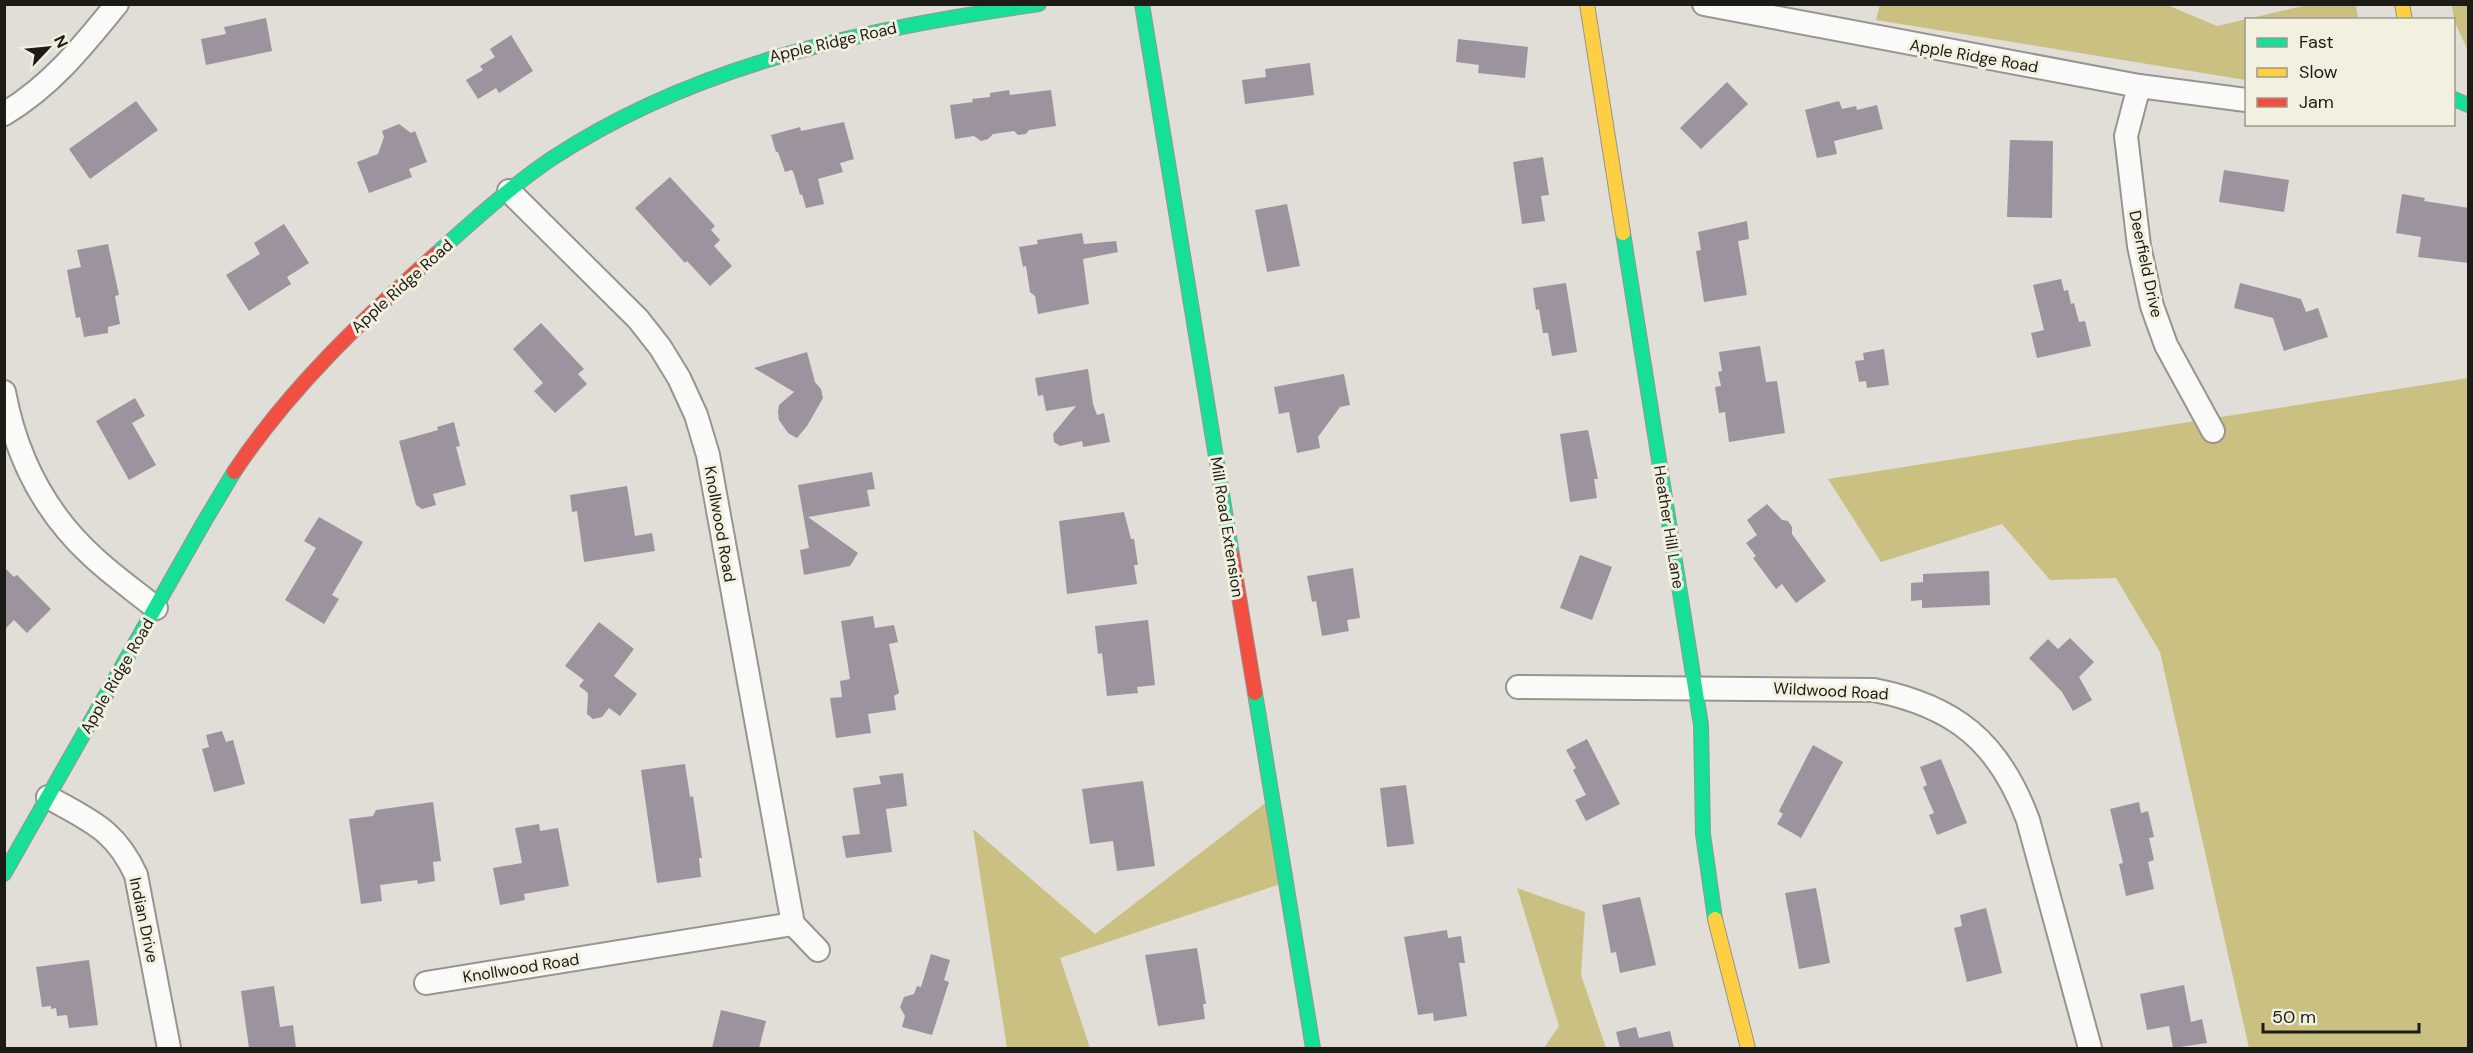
<svg xmlns="http://www.w3.org/2000/svg" width="2473" height="1053" font-family="'DM Sans',sans-serif">
  <style>
    .forest { fill: #cac082 }
    .building { fill: #9c939e }
    .lines { fill: none; stroke-linecap: round; stroke-linejoin: round }
    .street-casing { stroke: #97958f; stroke-width: 26 }
    .fast-casing { stroke: #97958f; stroke-width: 16 }
    .slow-casing { stroke: #97958f; stroke-width: 16 }
    .jam-casing { stroke: #97958f; stroke-width: 16 }
    .street { stroke: #fafaf9; stroke-width: 22 }
    .fast { stroke: #16e098; stroke-width: 14 }
    .slow { stroke: #ffcf43; stroke-width: 14 }
    .jam { stroke: #f24e42; stroke-width: 14 }
    .labels { text-anchor: middle; dominant-baseline: central; stroke-width: 6; stroke-linejoin: round; paint-order: stroke }
    .street-label { font-size: 16px; fill: #1c1b15; stroke: #f2f0df }
  </style>
  <rect width="100%" height="100%" fill="#e0ded6"/>
  <!-- forest -->
  <path class="forest" d="M1880 4 2167 5 2217 26 2307 5 2356 4 2358 19 2246 20V80L1876 20Z
    M2452 5H2468V51L2454 20Z
    M2468 378V1048H2249L2160 652 2116 578 2050 580 2002 524 1881 562 1828 479Z
    M1272 798 1286 882 1060 958 1090 1048H1007L973 829 1095 934Z
    M1517 888 1585 912 1581 975 1606 1048H1544L1559 1026Z"/>
  <!-- building -->
  <path class="building" d="M266 18 272 51 206 65 201 39 226 34 224 27Z
    M511 35 533 71 499 93 496 88 478 99 466 80 483 70 480 66 495 57 490 49Z
    M1458 39 1528 47 1525 78 1478 73 1479 65 1456 62Z
    M1310 63 1314 95 1245 104 1242 80 1266 77 1265 69Z
    M1727 82 1748 104 1701 149 1680 128Z
    M1009 90 1010 95 1051 90 1056 126 1029 130 1026 134 1018 135 1014 131 993 134 988 139 981 141 974 136 955 139 950 105 973 102 972 99 990 97V93Z
    M136 101 158 130 90 179 69 149Z
    M1839 101 1842 109 1856 106 1857 110 1877 105 1883 129 1834 141 1837 154 1817 158 1805 110Z
    M844 122 854 159 840 163 843 172 818 179 824 204 806 208 802 194 800 195 794 174 792 170 785 172 778 152H776L771 135 800 127 801 131Z
    M399 124 411 133 415 131 427 162 409 169 412 177 369 193 357 162 378 154 384 137 382 131Z
    M2010 140 2053 141 2052 218 2007 217Z
    M1543 157 1549 195 1541 196 1545 221 1522 224 1513 162Z
    M2224 170 2289 180 2284 212 2219 202Z
    M670 177 715 226 711 230 720 240 714 246 732 266 710 286 687 261 685 263 635 208Z
    M2402 194 2425 198 2424 201 2469 208V263L2418 257 2421 237 2396 233Z
    M1287 204 1300 266 1267 272 1255 210Z
    M1747 221 1749 239 1738 241 1747 295 1704 302 1696 251 1701 250 1698 232Z
    M284 224 309 263 287 277 291 284 249 311 226 275 260 254 254 243Z
    M1082 233 1084 244 1116 241 1118 252 1083 259 1089 304 1038 314 1035 296 1030 292 1026 266 1023 267 1019 247 1038 244 1037 240Z
    M108 244 119 295 115 296 120 324 108 327V333L84 337 80 317 76 318 67 270 81 267 77 250Z
    M2061 279 2064 291 2068 290 2071 304 2074 303 2079 322 2085 321 2091 346 2037 358 2031 333 2044 330 2033 285Z
    M1566 283 1577 352 1552 356 1548 333H1543L1539 309 1536 310 1533 288Z
    M2240 283 2301 299 2306 312 2318 308 2328 337 2284 351 2273 318 2234 308Z
    M541 323 584 369 578 374 587 384 555 413 534 391 543 383 513 349Z
    M1760 346 1766 382 1777 381 1785 433 1729 442 1725 412 1719 413 1715 387 1721 386 1718 372 1722 371 1719 352Z
    M1884 349 1889 385 1867 388 1866 381 1859 382 1855 361 1864 360 1863 353Z
    M807 352 815 382 821 389 823 398 807 426 797 438 788 433 779 420 778 412 779 405 794 392 754 368Z
    M1088 369 1093 404 1097 415 1104 413 1110 442 1083 447 1082 441 1060 446 1054 442 1053 434 1076 406 1046 411 1043 395 1038 396 1035 378Z
    M1344 374 1350 405 1340 407 1318 437 1320 448 1297 453 1289 412 1279 414 1274 387Z
    M135 398 145 416 132 423 156 465 129 480 96 421Z
    M454 422 460 446 456 447 466 485 433 494 436 505 422 509 416 505 399 441 438 430 437 427Z
    M1588 430 1598 479H1594L1597 498 1570 502 1560 434Z
    M872 472 875 489 867 490 870 506 808 517 858 553 850 566 804 575 800 550 809 548 798 485Z
    M627 486 635 536 652 533 655 551 584 562 577 511 572 512 570 495Z
    M1767 504 1782 520 1788 521 1792 527V534L1826 581 1796 603 1782 584 1776 589 1753 558 1756 556 1746 543 1757 535 1747 520Z
    M1124 512 1131 539H1134L1138 565H1134L1137 584 1067 594 1059 521Z
    M319 517 363 542 332 595 339 599 324 624 285 600 316 548 304 541Z
    M1580 555 1612 567 1592 620 1560 608Z
    M4 567 14 577 17 575 51 609 27 633 14 620 4 630Z
    M1353 568 1360 618 1347 620 1349 631 1322 636 1316 601 1312 602 1307 576Z
    M1989 571 1990 605 1922 608V600L1911 601V583L1923 582V574Z
    M873 616 875 628 894 625 898 642 889 644 899 693 894 696 896 710 868 714 871 733 836 738 830 698 842 697 840 681 850 679 841 621Z
    M1148 620 1155 685 1137 687 1138 693 1107 696 1102 653 1098 654 1095 626Z
    M599 622 634 649 614 676 637 694 620 716 609 708 602 717 593 719 587 714 588 693 579 686 584 680 565 666Z
    M2070 638 2094 662 2079 677 2092 700 2073 711 2062 692 2029 658 2048 639 2058 649Z
    M222 731 226 742 233 740 245 784 214 792 202 749 209 747 206 735Z
    M1587 739 1620 804 1586 821 1575 800 1586 795 1573 770 1576 768 1566 750Z
    M1813 745 1843 762 1801 838 1777 824 1783 814 1779 811Z
    M1941 759 1967 823 1937 835 1929 815 1934 813 1923 787 1927 785 1920 767Z
    M685 764 690 797 693 796 702 858H699L701 877 657 883 641 770Z
    M903 773 907 806 886 809 892 852 846 858 842 836 860 834 853 788 881 784 879 776Z
    M1143 781 1155 866 1117 871 1113 841 1090 844 1082 789Z
    M1406 785 1414 844 1387 847 1380 788Z
    M433 802 441 861 433 862 435 881 418 884 417 880 380 885 382 901 361 904 349 819 373 816 376 810Z
    M2139 802 2141 813 2148 811 2154 837 2149 838 2154 860 2148 862 2154 889 2126 896 2119 864 2123 863 2110 809Z
    M539 824 540 831 558 828 569 886 524 894 525 900 500 905 493 868 522 863 515 828Z
    M1816 888 1830 963 1799 969 1785 893Z
    M1640 897 1656 965 1620 973 1616 952 1611 953 1602 905Z
    M1986 908 2002 973 1967 982 1954 928 1962 926 1960 915Z
    M1447 930 1448 938 1461 936 1465 963H1459L1467 1016 1434 1021 1433 1013 1418 1015 1404 937Z
    M1197 948 1206 1004H1203L1205 1019 1158 1026 1145 955Z
    M931 954 950 960 944 980 949 982 932 1035 902 1027 905 1016 900 1007 904 997 914 994 917 986 921 987Z
    M89 960 98 1025 69 1028 67 1015 57 1016 56 1008 51 1009V1006L42 1007 36 967Z
    M2184 985 2191 1022 2202 1019 2207 1043 2173 1048 2169 1026 2147 1030 2140 994Z
    M274 986 280 1027 293 1025 296 1048H249L241 991Z
    M721 1010 766 1021 759 1048H712Z
    M1636 1027 1639 1038 1670 1031 1674 1048H1620L1616 1032Z"/>
  <g class="lines">
    <!-- street casing -->
    <g class="street-casing">
      <path id="street" d="M1704 4 2139 86 2246 100
        M2139 86 2126 136 2139 246 2152 306 2166 345 2213 431
        M4 114C51 86 83 46 117 4
        M509 191 638 319 660 347 679 378 696 415 708 455 793 924
        M4 392C16 456 44 512 92 556 112 575 135 591 156 608
        M1518 687 1874 690C1955 706 1999 742 2028 820L2090 1048
        M48 797C90 821 115 829 136 875L169 1048
        M426 983 793 924 818 950"/>
    </g>
    <!-- fast casing -->
    <g class="fast-casing">
      <path id="fast" d="M1142 4 1232 555
        M2454 99 2468 105
        M1623 233 1701 725 1703 834 1715 919
        M436 254C473 221 510 187 551 159 698 62 868 29 1039 4
        M1255 693 1313 1048
        M4 874 204 522 234 472"/>
    </g>
    <!-- slow casing -->
    <g class="slow-casing">
      <path id="slow" d="M1587 4 1623 233
        M2402 4 2405 20
        M1715 919 1748 1048"/>
    </g>
    <!-- jam casing -->
    <g class="jam-casing">
      <path id="jam" d="M234 472C289 389 362 320 436 254
        M1232 555 1255 693"/>
    </g>
    <!-- street -->
    <use href="#street" class="street"/>
    <!-- fast -->
    <use href="#fast" class="fast"/>
    <!-- slow -->
    <use href="#slow" class="slow"/>
    <!-- jam -->
    <use href="#jam" class="jam"/>
  </g>
  <g class="labels">
    <!-- street labels -->
    <g class="street-label">
      <text transform="translate(833 42) rotate(-13)">Apple Ridge Road</text>
      <text transform="translate(1974 56) rotate(10)">Apple Ridge Road</text>
      <text transform="translate(2146 264) rotate(78)">Deerfield Drive</text>
      <text transform="translate(402 286) rotate(-42)">Apple Ridge Road</text>
      <text transform="translate(720 524) rotate(80)">Knollwood Road</text>
      <text transform="translate(1227 527) rotate(81)">Mill Road Extension</text>
      <text transform="translate(1669 527) rotate(81)">Heather Hill Lane</text>
      <text transform="translate(117 676) rotate(-60)">Apple Ridge Road</text>
      <text transform="translate(1831 691) rotate(3)">Wildwood Road</text>
      <text transform="translate(144 920) rotate(78)">Indian Drive</text>
      <text transform="translate(521 968) rotate(-9)">Knollwood Road</text>
    </g>
  </g>
  <!-- border -->
  <rect width="2473" height="1053" fill="none" stroke="#1c1b15" stroke-width="12"/>
  <!-- legend -->
  <rect x="2245" y="18" width="210" height="108" fill="#f2f0df" stroke="#9c9b8e" stroke-width="1.5"/>
  <rect x="2257" y="38" width="30" height="9" fill="#16e098" stroke="#9c9b8e" stroke-width="1.5"/>
  <text x="2299" y="48" font-size="18" fill="#1c1b15">Fast</text>
  <rect x="2257" y="68" width="30" height="9" fill="#ffcf43" stroke="#9c9b8e" stroke-width="1.5"/>
  <text x="2299" y="78" font-size="18" fill="#1c1b15">Slow</text>
  <rect x="2257" y="98" width="30" height="9" fill="#f24e42" stroke="#9c9b8e" stroke-width="1.5"/>
  <text x="2299" y="108" font-size="18" fill="#1c1b15">Jam</text>
  <!-- north arrow -->
  <g transform="translate(48 48) rotate(64)" stroke="#f2f0df" stroke-width="4.5" paint-order="stroke">
  <path d="M0-4.5L10 22L0 15L-10 22Z" fill="#1c1b15"/>
  <text y="-9" font-size="16" font-weight="bold" text-anchor="middle" fill="#1c1b15">N</text>
  </g>
  <!-- scale -->
  <path d="M2263 1023v9h156v-9" fill="none" stroke="#1c1b15" stroke-width="3"/>
  <text x="2272" y="1023" font-size="18" fill="#1c1b15" stroke="#f2f0df" stroke-width="4.5" paint-order="stroke">50 m</text>
</svg>
